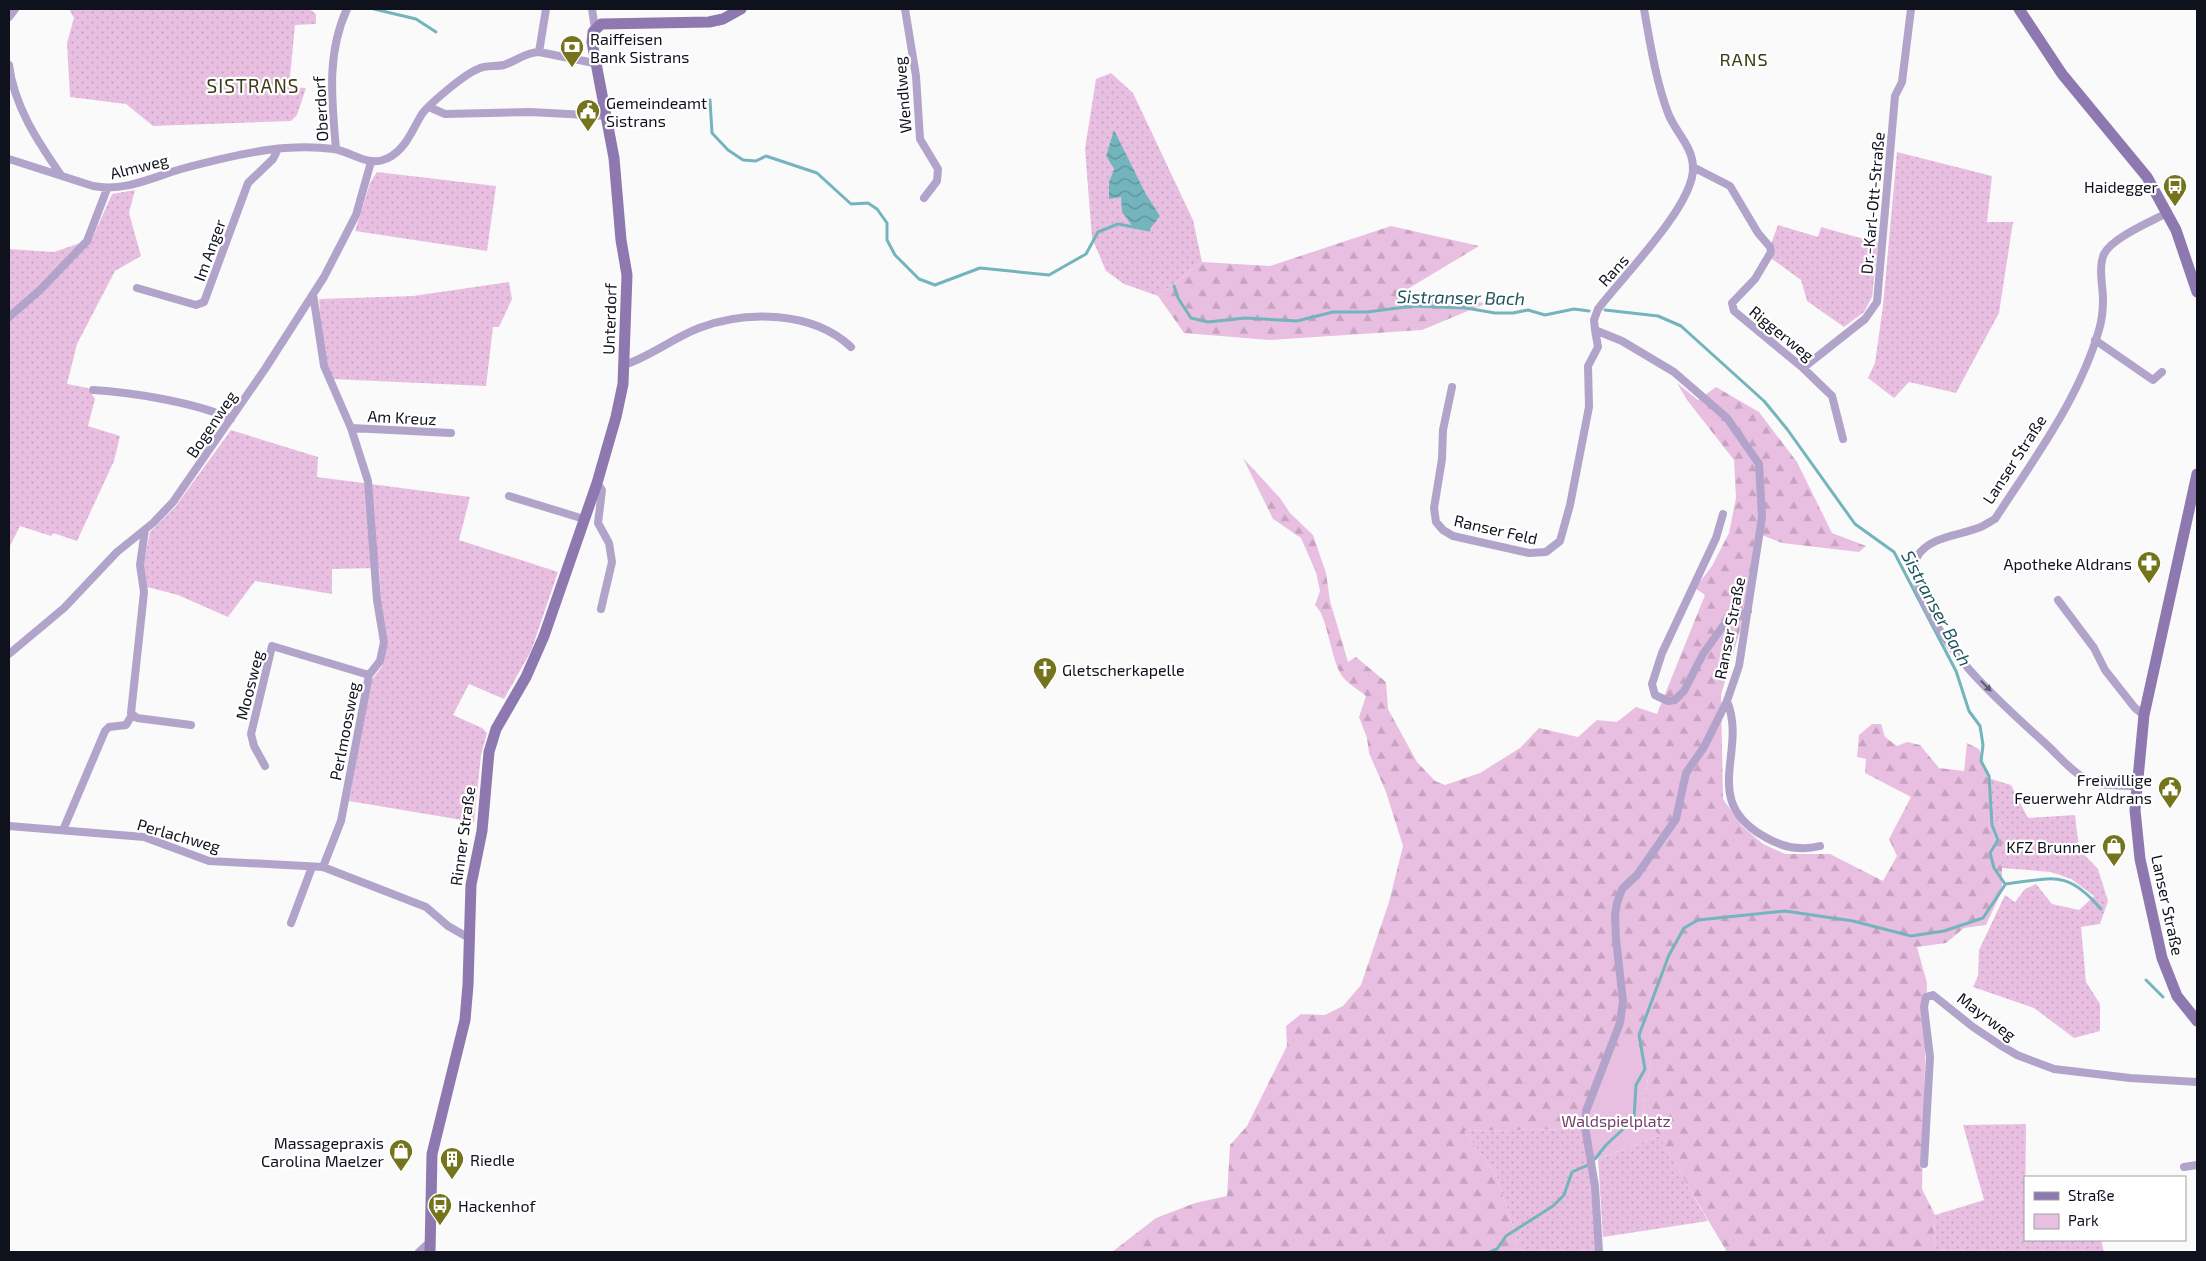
<svg xmlns="http://www.w3.org/2000/svg" width="2206" height="1261" font-family="'Exo 2',sans-serif">
  <style>
    .grass { fill: url(#grass-dots); fill-rule: evenodd }
    .forest { fill: url(#forest-firs) }
    .green { fill: #e9bfe1 }
    .water { fill: url(#water-waves) }
    .lines { fill: none; stroke-linecap: round; stroke-linejoin: round }
    .stream { stroke: #73b4bd; stroke-width: 3 }
    .minor { stroke: #b1a3ca; stroke-width: 8 }
    .secondary { stroke: #8e78b0; stroke-width: 11 }
    .oneway { fill: #605a74 }
    .labels { text-anchor: middle; dominant-baseline: central; stroke-width: 4.5; stroke-linejoin: round; paint-order: stroke }
    .poi-label { font-size: 16px; fill: #0f121d; stroke: #fff; text-anchor: start }
    .street-label { font-size: 16px; fill: #0f121d; stroke: #fff }
    .park-label { font-size: 16px; fill: #743e6b; stroke: #fff }
    .neighbourhood-label { font-size: 18px; letter-spacing: 1px; fill: #3a3c13; stroke: #fff }
    .water-label { font-size: 18px; font-style: italic; fill: #1e565d; stroke: #fff }
    .quarter-label { font-size: 19px; letter-spacing: 1px; fill: #3a3c13; stroke: #fff }
  </style>
  <defs>
    <pattern id="grass-dots" width="8" height="8" patternUnits="userSpaceOnUse" patternTransform="scale(1.25)"><rect width="8" height="8" fill="#e9bfe1"/><path d="M2 2h.1M6 6h.1" fill="none" stroke="#c7a3c1" stroke-width="1.8" stroke-linecap="round"/></pattern>
    <pattern id="forest-firs" width="22" height="20" patternUnits="userSpaceOnUse" patternTransform="scale(1.25)"><rect width="22" height="20" fill="#e9bfe1"/><path d="M5 1l3.5 6h-7zM16 11l3.5 6h-7z" fill="#c7a3c1"/></pattern>
    <pattern id="water-waves" width="16" height="10" patternUnits="userSpaceOnUse" patternTransform="scale(1.25)"><rect width="16" height="10" fill="#73b4bd"/><path d="M0 5q4-4 8 0t8 0" fill="none" stroke="#5d9199"/></pattern>
  </defs>
  <rect width="100%" height="100%" fill="#fafafa"/>
  <!-- grass -->
  <path class="grass" d="M69 9H309L316 14V24L295 25 289 87 306 88 297 115 291 121 153 126 126 104 70 97 67 43 74 18Z
    M1111 73 1133 93 1193 220 1202 262 1158 296 1124 284 1106 271 1092 238 1085 149 1096 79ZM1114 131 1145 192 1160 216 1121 197 1109 182 1114 169 1106 156Z
    M1897 152 1992 176 1987 222H2013L1999 313 1956 393 1909 382 1894 398 1868 378 1875 363 1883 306Z
    M377 172 496 186 487 251 355 231 370 183Z
    M135 190 129 213 141 256 115 271 77 344 67 384 88 388 95 399 88 426 120 436 114 461 77 541 53 533 51 536 20 526 9 548V249L54 252 92 239 112 194Z
    M1778 225 1818 237 1821 227 1878 243 1872 297 1864 312 1844 327 1807 301 1801 280 1772 259V241Z
    M509 282 512 299 499 327H493L486 386 332 379 323 356 319 299 413 296Z
    M231 430 318 457 317 477 470 497 459 540 558 572 531 651 504 699 469 684 453 715 482 728 487 733 481 755 474 822 349 801 371 681 382 666 388 641 381 602 379 568 332 569V594L255 581 228 617 178 595 147 587 143 566 150 532 175 507Z
    M1988 778 2011 785 2028 818 2075 815 2079 849 2098 869 2108 901 2100 924 2081 927 2086 982 2100 1004V1031L2074 1038 2034 1008 1973 987 1978 976 1979 950 2005 895 2015 902 2025 889 2036 884 2052 904 2079 910 2094 896 2071 879 2051 872 2002 868V826L1990 811Z
    M1586 1111 1599 1252H1518L1516 1235 1496 1175 1464 1131 1572 1129Z
    M2026 1124 2025 1240H2101L2104 1252H1934L1935 1215 1984 1200 1963 1125Z
    M1659 1136 1708 1221 1603 1237 1598 1159Z"/>
  <!-- forest -->
  <path class="forest" d="M1391 226 1479 246 1396 296 1487 303 1422 330 1269 340 1184 333 1158 296 1202 262 1270 266Z
    M1677 383 1698 400 1716 387 1759 412 1797 462 1832 533 1866 546 1859 552 1782 543 1757 533 1748 603 1721 695 1723 799 1742 826 1763 844 1785 854H1830L1883 881 1897 856 1889 839 1911 797 1865 773 1866 759 1857 757 1859 735 1872 724H1881L1885 737 1897 746 1907 742 1920 745 1939 768 1964 771 1967 743 1979 749 1988 778 1990 811 2002 826V891L1986 925 1964 928 1946 943 1917 947 1927 983 1922 1189 1935 1215 1934 1252H1727L1643 1110 1652 1053 1586 1111 1572 1129 1464 1131 1496 1175 1516 1235 1518 1252H1112L1156 1218 1195 1203 1227 1196 1230 1145 1247 1126 1287 1046 1286 1026 1301 1014 1325 1015 1343 1006 1361 985 1389 902 1403 846 1386 792 1369 753 1367 738 1359 717 1366 696C1359 690 1348 684 1342 676 1330 658 1328 616 1315 605L1320 591 1316 572 1301 538 1273 519 1243 458 1280 498 1290 513 1313 535 1326 573 1330 601 1348 662 1356 657 1386 682 1388 709 1417 762 1435 781 1445 785 1480 773 1520 748 1539 728 1578 737 1597 720 1617 722 1636 707 1657 714 1705 595 1695 588 1712 566 1729 533 1736 498 1734 460 1687 400Z"/>
  <!-- green -->
  <path class="green" d="M1616 1048 1652 1053 1643 1110 1659 1136 1598 1159H1594L1585 1127 1586 1111Z"/>
  <!-- water -->
  <path class="water" d="M1114 130 1145 192 1160 216 1149 230 1133 227 1122 212 1121 197 1109 199V182L1114 169 1106 156Z"/>
  <g class="lines">
    <!-- stream -->
    <path class="stream" d="M374 9 416 19 436 32
      M710 100 712 133 728 150 743 160 756 161 766 156 817 173 851 204 868 203 877 209 887 223V240L895 255 919 279 935 285 980 268 1049 275 1086 254 1098 232 1118 224 1149 230
      M1174 286 1178 298 1191 318 1208 322 1245 318 1297 321 1333 312H1367L1413 306 1466 308 1495 313H1513L1528 310 1545 315 1574 309 1589 311
      M1605 310 1658 316 1681 326 1764 401 1787 429 1855 524 1894 552 1956 671 1969 711 1980 726 1983 745 1981 761 1989 776 1992 825 1998 840 1990 853 1994 868 2005 884C2052 879 2066 868 2101 909
      M2146 980 2163 997
      M1595 1159 1606 1145 1634 1119 1636 1085 1645 1069 1639 1035 1669 955 1684 928 1698 920 1785 911 1853 921 1911 936 1944 931 1983 918 2005 885
      M1490 1252 1497 1249 1506 1236 1553 1206 1564 1195 1572 1172 1588 1165"/>
    <!-- minor -->
    <path class="minor" d="M592 9 595 29
      M905 9 916 76 920 139 938 169 937 181 924 198
      M9 17 15 9
      M539 52 594 63
      M9 65C14 106 38 142 61 175
      M429 107 445 114 530 112 606 116
      M336 149C332 102 326 54 347 9
      M9 159 93 186C124 192 151 178 181 169 211 161 254 150 285 148 301 147 318 147 334 149 353 152 368 168 388 158 406 149 412 130 422 114 429 104 466 73 478 69 486 65 495 67 504 65 516 61 526 52 539 52L546 9
      M1693 167 1730 186 1758 233 1770 247 1771 252 1755 279 1732 303 1734 311 1803 368 1832 396 1843 439
      M137 288 196 305 204 302 248 183 273 159 278 149
      M313 294 324 366 351 428 368 481 377 600 384 642 380 661 369 675 341 821 323 867
      M9 317 40 290 87 241 107 189
      M2095 340 2153 380 2162 372
      M624 365C651 356 673 338 699 328 746 310 813 311 851 347
      M1803 368 1865 319 1877 302 1895 96 1902 82 1911 9
      M1452 387 1443 430 1442 459 1434 508 1436 522 1443 530 1453 536 1529 553 1546 552 1560 541 1570 505 1589 407 1588 366 1598 347 1595 330
      M93 390C131 392 198 403 231 419
      M351 428 451 433
      M597 483 602 490 598 523 609 543 612 562 601 609
      M509 496 584 519
      M1723 514 1716 538 1662 653 1652 684 1655 695 1668 701 1675 700 1684 691 1703 654 1723 626 1748 611
      M145 530 140 565 144 592 131 713 137 718 191 725
      M2058 600 2094 648 2105 670 2135 708 2144 715
      M9 654 64 608 117 552 153 523 173 502 265 369 324 277 356 215 371 162
      M1727 701C1748 752 1699 800 1765 837 1782 847 1801 851 1820 846
      M265 766 254 746 251 734 272 646 369 675
      M2136 786C2119 785 2098 787 2084 778 2070 770 2059 756 2047 745 1999 701 1946 656 1921 594 1917 582 1911 569 1917 557 1928 537 1960 535 1978 528 1984 526 1989 522 1995 519 2034 459 2079 399 2099 330 2102 320 2103 310 2103 300 2103 286 2098 267 2104 254 2112 238 2150 222 2167 213
      M9 826 144 837 209 861 323 867 426 907 448 926 469 938
      M63 830 105 731 109 727 126 725 132 715
      M291 923 312 867
      M1924 1164 1930 1057 1924 1007 1926 997 1933 995 1973 1027 2000 1045 2017 1055 2054 1069 2130 1078 2197 1082
      M2184 1167 2197 1165
      M419 1252 430 1242
      M1599 1252 1595 1186 1585 1127 1586 1111 1620 1023 1623 1001 1616 939 1615 915 1617 903 1622 889 1637 875 1676 819 1686 773 1704 747 1727 701 1739 666 1762 517 1759 464 1727 418 1674 372 1622 341 1595 330 1594 320 1598 309C1621 278 1694 206 1693 168 1693 146 1675 132 1668 113 1656 81 1650 43 1644 9"/>
    <!-- secondary -->
    <path class="secondary" d="M2019 9 2062 74 2147 177 2176 230 2197 292
      M2197 474 2144 715 2135 810 2140 859 2162 958 2177 996 2197 1021
      M430 1252 432 1154 465 1020 468 985 471 885 482 831 489 752 496 729 526 677 544 636 597 483 616 417 623 384 627 275 621 240 614 158 592 42 593 32 601 24 709 22 723 19 741 9"/>
  </g>
  <!-- one-way arrows -->
  <defs><path id="oneway-solid" d="M-6-.8H1V-3.2L6.5 0L1 3.2V.8H-6Z" transform="scale(1.25)"/></defs>
  <use class="oneway" href="#oneway-solid" transform="translate(1986 686) rotate(46)"/>
  <!-- icons -->
  <defs>
    <g id="bank-pin" transform="scale(1.25)"><path d="M0 17L-7.5 6A9.5 9.5 0 1 1 7.5 6Z" fill="#73741b" stroke="#fff"/><path d="M-6-4H6V4H-6ZM0-2.3a2.3 2.3 0 1 0 0 4.6a2.3 2.3 0 1 0 0-4.6Z" fill="#fff"/></g>
    <g id="civic-pin" transform="scale(1.25)"><path d="M0 17L-7.5 6A9.5 9.5 0 1 1 7.5 6Z" fill="#73741b" stroke="#fff"/><path d="M-.6-6.5H3V-4.5H.6V-3L4-1V1h2V6H-6V1h2V-1L-.6-3ZM-1.2 2.5V6h2.4V2.5Z" fill="#fff"/></g>
    <g id="bus-pin" transform="scale(1.25)"><path d="M0 17L-7.5 6A9.5 9.5 0 1 1 7.5 6Z" fill="#73741b" stroke="#fff"/><path d="M-5-6H5V4H4V6H2V4H-2V6H-4V4H-5ZM-3.5-4V0h7V-4ZM-3.5 1.2v1.5H-2V1.2ZM2 1.2v1.5H3.5V1.2Z" fill="#fff"/></g>
    <g id="pharmacy-pin" transform="scale(1.25)"><path d="M0 17L-7.5 6A9.5 9.5 0 1 1 7.5 6Z" fill="#73741b" stroke="#fff"/><path d="M-2-6h4v4h4v4h-4v4h-4v-4h-4v-4h4Z" fill="#fff"/></g>
    <g id="church-pin" transform="scale(1.25)"><path d="M0 17L-7.5 6A9.5 9.5 0 1 1 7.5 6Z" fill="#73741b" stroke="#fff"/><path d="M-1.2-6h2.4v3.5h3.3v2.4h-3.3V6h-2.4V-.1h-3.3v-2.4h3.3Z" fill="#fff"/></g>
    <g id="shop-pin" transform="scale(1.25)"><path d="M0 17L-7.5 6A9.5 9.5 0 1 1 7.5 6Z" fill="#73741b" stroke="#fff"/><path d="M-5-2.5h2.3a2.7 3.5 0 0 1 5.4 0H5L5.5 6h-11ZM-1.5-2.5h3a1.5 2.3 0 0 0-3 0Z" fill="#fff"/></g>
    <g id="building-pin" transform="scale(1.25)"><path d="M0 17L-7.5 6A9.5 9.5 0 1 1 7.5 6Z" fill="#73741b" stroke="#fff"/><path d="M-4-6H4V6H1V3H-1V6H-4ZM-2.5-4.3h1.7v1.8h-1.7ZM.8-4.3h1.7v1.8H.8ZM-2.5-1h1.7V.8h-1.7ZM.8-1h1.7V.8H.8Z" fill="#fff"/></g>
  </defs>
  <g fill-rule="evenodd">
    <use href="#bank-pin" x="572" y="47"/>
    <use href="#civic-pin" x="588" y="111"/>
    <use href="#bus-pin" x="2175" y="186"/>
    <use href="#pharmacy-pin" x="2149" y="563"/>
    <use href="#church-pin" x="1045" y="669"/>
    <use href="#civic-pin" x="2170" y="788"/>
    <use href="#shop-pin" x="2114" y="846"/>
    <use href="#shop-pin" x="401" y="1151"/>
    <use href="#building-pin" x="452" y="1159"/>
    <use href="#bus-pin" x="440" y="1205"/>
  </g>
  <g class="labels">
    <!-- poi labels -->
    <g class="poi-label">
      <text x="590" y="38">Raiffeisen<tspan x="590" dy="18">Bank Sistrans</tspan></text>
      <text x="606" y="102">Gemeindeamt<tspan x="606" dy="18">Sistrans</tspan></text>
      <text x="2158" y="186" text-anchor="end">Haidegger</text>
      <text x="2132" y="563" text-anchor="end">Apotheke Aldrans</text>
      <text x="1062" y="669">Gletscherkapelle</text>
      <text x="2152" y="779" text-anchor="end">Freiwillige<tspan x="2152" dy="18">Feuerwehr Aldrans</tspan></text>
      <text x="2096" y="846" text-anchor="end">KFZ Brunner</text>
      <text x="384" y="1142" text-anchor="end">Massagepraxis<tspan x="384" dy="18">Carolina Maelzer</tspan></text>
      <text x="470" y="1159">Riedle</text>
      <text x="458" y="1205">Hackenhof</text>
    </g>
    <!-- street labels -->
    <g class="street-label">
      <text transform="translate(902 95) rotate(-95)">Wendlweg</text>
      <text transform="translate(320 109) rotate(-93)">Oberdorf</text>
      <text transform="translate(139 166) rotate(-14)">Almweg</text>
      <text transform="translate(1872 203) rotate(-85)">Dr.-Karl-Ott-Straße</text>
      <text transform="translate(209 250) rotate(-70)">Im Anger</text>
      <text transform="translate(1613 270) rotate(-48)">Rans</text>
      <text transform="translate(609 319) rotate(-88)">Unterdorf</text>
      <text transform="translate(1782 333) rotate(39)">Riggerweg</text>
      <text transform="translate(402 417) rotate(3)">Am Kreuz</text>
      <text transform="translate(211 424) rotate(-56)">Bogenweg</text>
      <text transform="translate(2014 459) rotate(-57)">Lanser Straße</text>
      <text transform="translate(1496 529) rotate(13)">Ranser Feld</text>
      <text transform="translate(1729 628) rotate(-79)">Ranser Straße</text>
      <text transform="translate(249 685) rotate(-76)">Moosweg</text>
      <text transform="translate(344 731) rotate(-79)">Perlmoosweg</text>
      <text transform="translate(179 835) rotate(16)">Perlachweg</text>
      <text transform="translate(462 836) rotate(-82)">Rinner Straße</text>
      <text transform="translate(2168 905) rotate(78)">Lanser Straße</text>
      <text transform="translate(1987 1016) rotate(37)">Mayrweg</text>
    </g>
    <!-- park labels -->
    <g class="park-label">
      <text x="1616" y="1120">Waldspielplatz</text>
    </g>
    <!-- neighbourhood labels -->
    <g class="neighbourhood-label">
      <text x="1744" y="59">RANS</text>
    </g>
    <!-- water labels -->
    <g class="water-label">
      <text transform="translate(1461 297) rotate(1)">Sistranser Bach</text>
      <text transform="translate(1937 608) rotate(62)">Sistranser Bach</text>
    </g>
    <!-- quarter labels -->
    <g class="quarter-label">
      <text x="253" y="85">SISTRANS</text>
    </g>
  </g>
  <!-- border -->
  <rect width="2206" height="1261" fill="none" stroke="#0f121d" stroke-width="20"/>
  <!-- legend -->
  <rect x="2024" y="1176" width="162" height="65" fill="#ffffff" stroke="#9fa0a5"/>
  <rect x="2034" y="1192" width="25" height="8" fill="#8e78b0" stroke="#9fa0a5"/>
  <text x="2068" y="1201" font-size="15" fill="#0f121d">Straße</text>
  <rect x="2034" y="1214" width="25" height="15" fill="#e9bfe1" stroke="#9fa0a5"/>
  <text x="2068" y="1226" font-size="15" fill="#0f121d">Park</text>
</svg>
